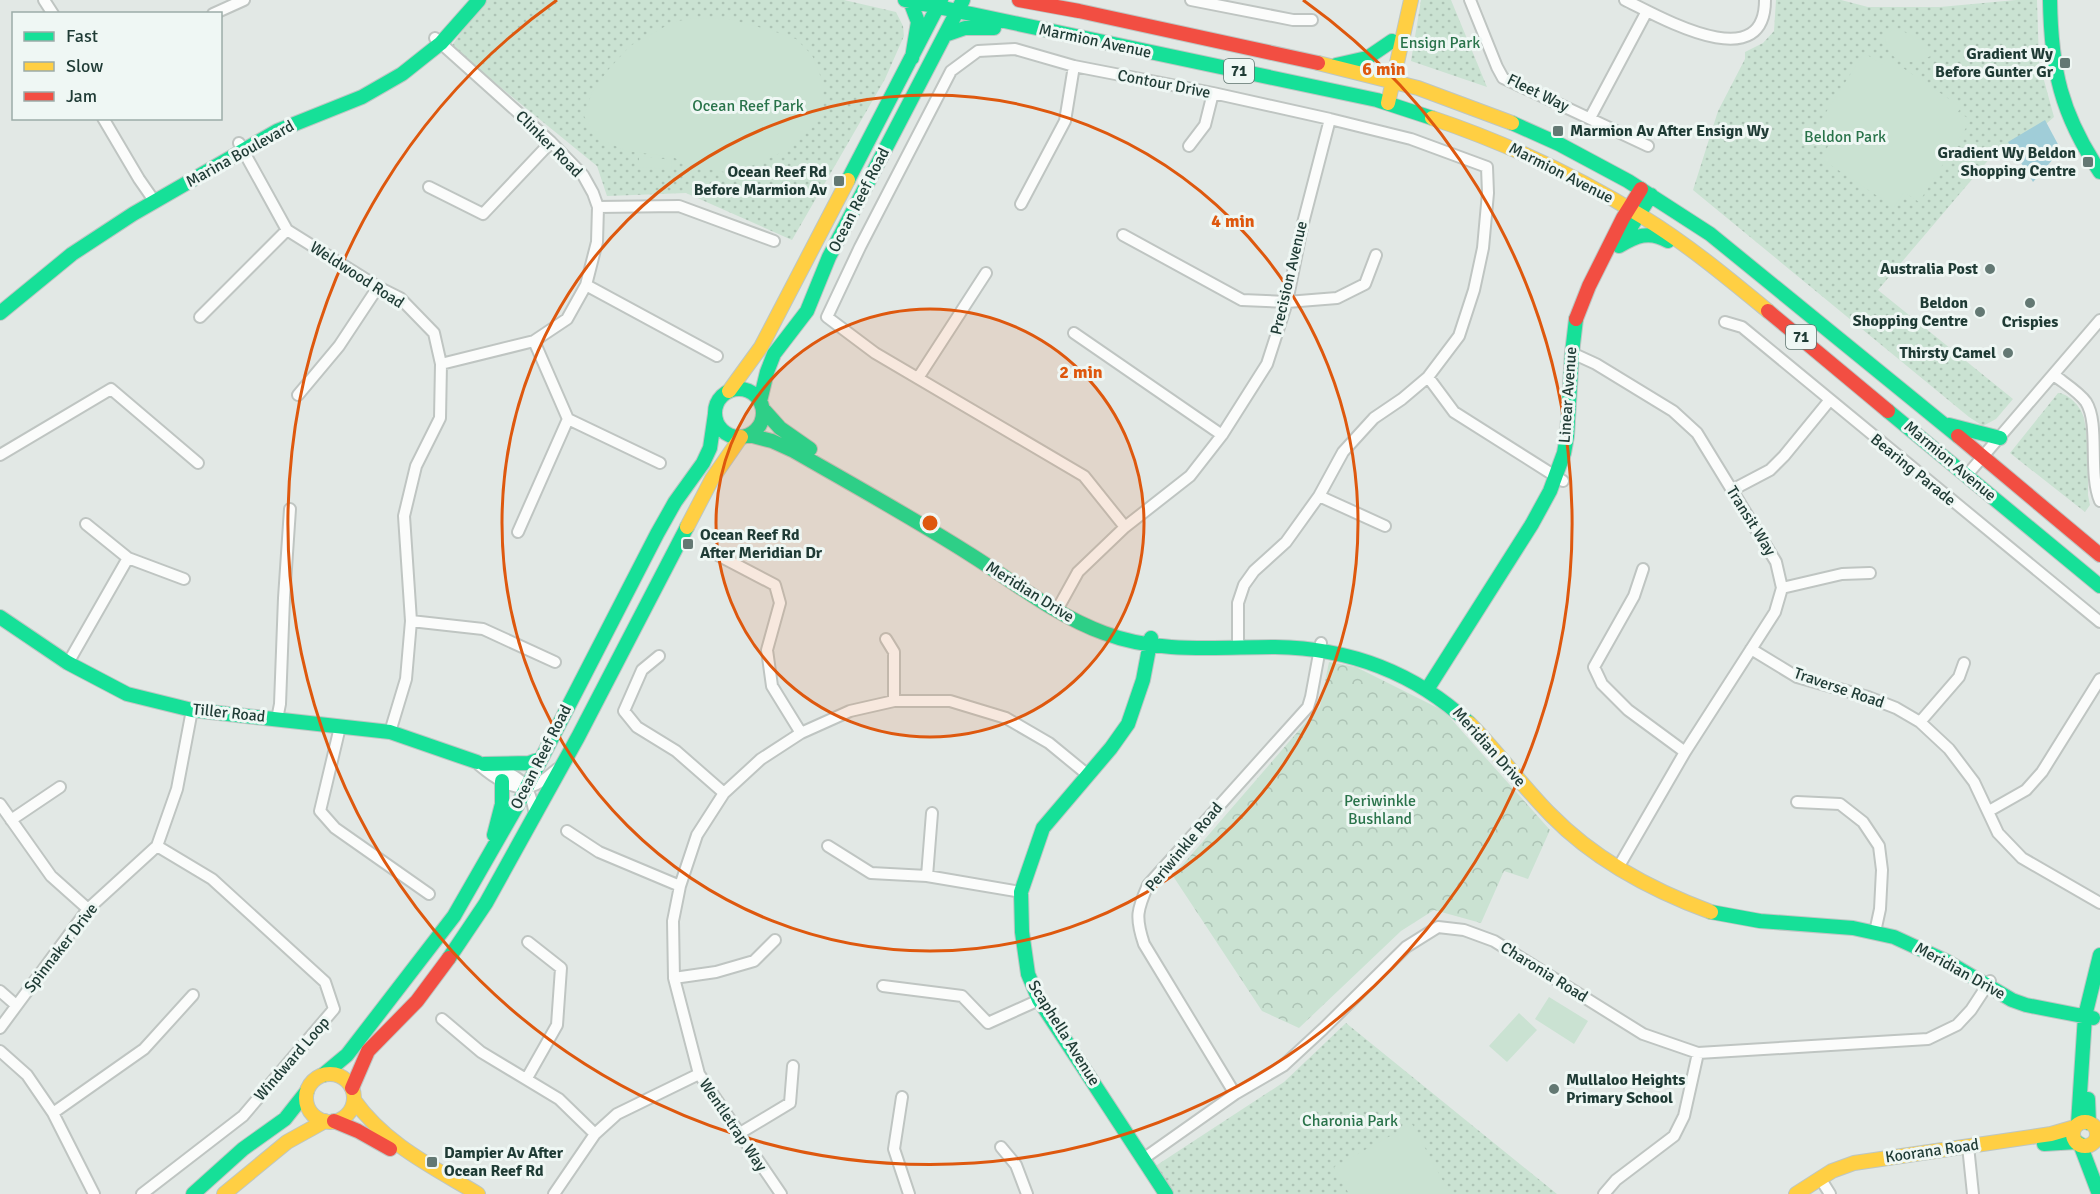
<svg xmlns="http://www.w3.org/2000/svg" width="2100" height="1194" font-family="Signika,sans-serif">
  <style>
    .grass { fill: url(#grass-dots) }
    .forest { fill: url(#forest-crowns) }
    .pitch { fill: #cae2d2 }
    .water { fill: #a0cdd8 }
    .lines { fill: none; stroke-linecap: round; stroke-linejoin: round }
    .street-casing { stroke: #bfc5c2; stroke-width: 14 }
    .fast-casing { stroke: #bdc6c3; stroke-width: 16 }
    .slow-casing { stroke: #bdc6c3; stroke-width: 16 }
    .jam-casing { stroke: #bdc6c3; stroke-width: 16 }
    .street { stroke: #fbfcfb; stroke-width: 10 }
    .fast { stroke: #16e098; stroke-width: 14 }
    .slow { stroke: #ffcf43; stroke-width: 14 }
    .jam { stroke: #f24e42; stroke-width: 14 }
    .ring { fill: none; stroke: #de580e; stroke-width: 3 }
    .poi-dot { fill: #637873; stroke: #eff7f4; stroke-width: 2 }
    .labels { text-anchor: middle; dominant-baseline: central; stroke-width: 6; stroke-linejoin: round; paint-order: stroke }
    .shield { fill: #eff7f4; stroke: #5d736e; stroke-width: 1.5 }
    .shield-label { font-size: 15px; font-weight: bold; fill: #1f3b35 }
    .street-label { font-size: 16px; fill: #1f3b35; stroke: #eff7f4 }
    .park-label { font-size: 16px; fill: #29734a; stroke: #eff7f4 }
    .poi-label { font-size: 16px; font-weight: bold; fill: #1f3b35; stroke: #eff7f4; text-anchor: end }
    .centre { fill: #de580e; stroke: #eff7f4; stroke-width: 3 }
    .ring-label { font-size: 18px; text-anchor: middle; font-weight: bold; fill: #de580e; stroke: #eff7f4; stroke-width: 6; stroke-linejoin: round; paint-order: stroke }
  </style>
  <defs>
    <pattern id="grass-dots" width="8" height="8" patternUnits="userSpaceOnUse" patternTransform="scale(1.5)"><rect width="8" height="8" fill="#cae2d2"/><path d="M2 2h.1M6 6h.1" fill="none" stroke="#adc3b5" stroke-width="1.8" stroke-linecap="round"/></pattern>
    <pattern id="forest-crowns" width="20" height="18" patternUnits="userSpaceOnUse" patternTransform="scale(1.5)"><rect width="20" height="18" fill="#cae2d2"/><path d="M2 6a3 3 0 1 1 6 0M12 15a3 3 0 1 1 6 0" fill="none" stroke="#adc3b5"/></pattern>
  </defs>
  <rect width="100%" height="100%" fill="#e2e8e5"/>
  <!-- grass -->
  <path class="grass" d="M483 0H844L896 12 903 26 904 36 885 79 792 240 686 193 607 196 597 166 451 47Z
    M1421 0H1451L1487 87 1411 61Z
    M1776 0H1841L1868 7H1940L2016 0H2037L2039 62 2054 117 2039 130 2009 146 2002 144 1878 290 2013 399 1996 419 1983 426 1969 417 1693 190 1718 111 1745 59V52L1763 43 1774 31Z
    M2058 393C2067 393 2079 405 2082 413 2089 427 2088 477 2088 495L2090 505 2085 512 2010 453Z
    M1346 1023 1557 1194H1171L1154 1167 1284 1082Z"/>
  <!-- forest -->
  <path class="forest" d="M1329 662 1356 667 1444 711 1550 830 1528 879 1504 871 1481 923 1434 910 1401 931 1299 1028 1262 1011 1173 876 1320 706Z"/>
  <!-- pitch -->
  <path class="pitch" d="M694 18 728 19 770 30 796 39 812 55 822 80V108L812 128 788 149 760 163 730 173 690 166 673 157 627 151 597 138 584 116 592 92 608 70 630 46 673 22Z
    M1897 28 1925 43 1932 55C1918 64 1896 66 1888 49 1886 44 1885 38 1884 34Z
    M1864 53 1883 65 1888 58 1961 107 1958 112 1971 120 1919 202 1904 192 1894 207 1820 158 1829 145 1812 134Z
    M639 156 672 160 671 169 639 167Z
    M1549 997 1588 1021 1574 1044 1535 1019Z
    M1519 1013 1537 1030 1507 1062 1489 1046Z
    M1412 1124 1450 1194H1349L1334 1167Z"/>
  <!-- water -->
  <path class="water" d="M2045 120 2061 150 2033 182 2008 142Z"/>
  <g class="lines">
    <!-- street casing -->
    <g class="street-casing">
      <path id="street" d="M44 0 53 14
        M1191 0 1293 20H1312
        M1470 0 1497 67 1503 78 1648 146
        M1625 0C1660 17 1765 78 1765 0
        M213 14 244 0
        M435 38 551 142 583 175 593 193 598 207 597 242 586 285 567 319 534 341 441 364
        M103 118 139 179 155 202
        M1590 118 1647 11
        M239 143 287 230 378 287 400 298 434 333 441 364 440 418 416 466 404 516 411 621 406 679 390 732
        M1189 146 1205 125 1213 93
        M429 187 483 214 551 142
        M1021 204 1065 121 1074 66
        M598 207 679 206 774 241
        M1123 235 1242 300 1287 302 1337 298 1365 284 1376 255
        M586 285 717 356
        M200 317 287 230
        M1725 322 1742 327 2100 622
        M1074 333 1222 435
        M1572 353 1596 364 1673 411 1697 433 1776 562 1782 588 1775 612 1685 752 1619 866
        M2054 375C2064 383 2079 392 2086 402 2100 424 2088 473 2100 501
        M1428 377 1454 412 1563 481
        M918 378 986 273
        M298 395 339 346 378 287
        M568 419 660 463
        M0 455 111 389 198 463
        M1967 475 2100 320
        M1732 490 1770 470 1784 456 1829 401
        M1319 496 1385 526
        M86 524 128 558 184 579
        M1125 527 1084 476 875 353 827 317 860 247 951 71 978 51 1015 49 1074 66 1213 93 1330 119 1411 139 1487 167 1488 193 1483 248 1474 290 1459 336 1428 377 1402 399 1374 418 1343 452 1319 496 1286 542 1254 571 1244 585 1238 603V640L1241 648
        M518 532 568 419 534 341
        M712 552 775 585 780 603 767 650 772 686 801 733
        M1643 569 1634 596 1594 667 1602 684 1628 710 1685 752
        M1782 588 1842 574 1870 573
        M1057 610 1078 572 1125 527 1190 476 1222 435 1267 364 1287 302 1302 227 1330 119
        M411 621 483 629 555 662
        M886 639 894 652V701
        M1751 649 1797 677 1868 697 1896 708 1920 722 1949 749 1974 782 1998 833 2022 858 2100 903
        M659 656 642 670 624 711 637 727 676 751 724 793
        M68 663 128 558
        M277 719 280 704 284 598 290 509
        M1920 722 1959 677 1964 663
        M340 727 320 811 335 828 429 894
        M479 765C492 776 513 792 532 786 541 784 550 775 557 769
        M494 767C522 777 530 785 535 815
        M1797 802 1840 804 1863 822 1879 846 1882 870 1880 909 1875 932
        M0 804 51 876 88 909
        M1989 811 2026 790 2042 772 2100 679
        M11 820 60 787
        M567 831 599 852 680 886
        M828 846 871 873 927 876 1021 892
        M927 876 932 813
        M674 978 716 972 754 961 775 940
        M883 986 962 996 988 1023 1039 1000
        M0 991 16 1005
        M442 1019 481 1052 559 1099 595 1134
        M0 1028 88 909 157 846 177 789 192 710
        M0 1051 27 1075 53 1113 94 1194
        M527 1078 557 1025 561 968 528 942
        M1235 1094 1144 944C1135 917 1137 910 1148 885L1308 707 1311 697 1321 643
        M902 1097 894 1149 909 1194
        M53 1113 144 1049 193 995
        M740 1133 790 1103 793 1066
        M1968 1146 1973 1194
        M1001 1147 1016 1165 1027 1194
        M1143 1159 1235 1094 1283 1066 1323 1029 1406 947 1438 927 1464 930 1494 941 1643 1034 1698 1053 1928 1039 1957 1025 1971 1010 1990 981
        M1820 1178 1830 1194
        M142 1194 243 1116 334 1009 325 982 212 879 157 846
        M554 1194 595 1134 617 1114 699 1074
        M781 1194 699 1074 674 978 673 921 680 886 697 835 724 793 761 759 801 733 850 711 894 701H950L1006 718 1049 743 1088 775
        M1604 1194 1616 1180 1674 1136 1684 1116 1698 1053"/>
    </g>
    <!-- fast casing -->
    <g class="fast-casing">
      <path id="fast" d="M905 0 1377 100 1432 118
        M2050 0C2051 69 2061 114 2100 172
        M910 1 918 22 912 58
        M945 35 965 28H994
        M1336 65 1367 58 1392 41
        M1512 123 1559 144 1628 181 1710 234 1958 436
        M848 180 941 0
        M1619 246 1651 195
        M1619 246C1636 236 1649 230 1668 241
        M0 313 72 254 133 214 277 131 362 97 402 74 441 43 479 0
        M715 413a24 24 0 1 1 48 0a24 24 0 1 1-48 0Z
        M760 401 767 372 774 354 807 311 829 257 963 0
        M763 409 780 428 810 449
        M1888 411 2100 586
        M1949 425 2000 438
        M749 435 772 441 794 451C853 485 913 518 971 555 1014 582 1055 615 1104 633 1159 654 1217 647 1275 647 1350 648 1414 672 1469 723
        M0 617 68 663 127 694 192 710 390 732 477 762
        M1151 638 1143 680 1128 724 1111 748 1043 828 1021 892 1022 932 1028 974 1039 1000 1166 1194
        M1428 688 1532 524 1550 491 1564 453 1567 436 1572 353 1576 319
        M484 764 529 763 540 759
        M494 835 502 804V781
        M1711 912 1760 921 1853 928 1894 937 1946 961 2012 1000 2026 1005 2093 1018
        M449 958 486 903 578 737 687 527
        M323 1075 347 1055 454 916 517 806 657 534 675 502 703 463 710 448 715 414
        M2088 1099 2089 1123
        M2078 1124 2085 1016 2100 955
        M2044 1144 2077 1142
        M2080 1144 2099 1194
        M193 1194 243 1149 285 1119 307 1091"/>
    </g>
    <!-- slow casing -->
    <g class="slow-casing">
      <path id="slow" d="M1318 63 1418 88 1512 123
        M1388 103 1411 0
        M1432 118C1506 143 1577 176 1643 217 1687 244 1728 278 1768 311
        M729 391 761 347 848 180
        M687 527 712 479 741 437
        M1469 723C1498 752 1522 786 1551 815 1594 859 1654 891 1711 912
        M306 1098a24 24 0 1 1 48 0a24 24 0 1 1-48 0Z
        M354 1100C385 1144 433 1167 478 1194
        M2073 1134a12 12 0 1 1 24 0a12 12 0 1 1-24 0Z
        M224 1194 287 1142 325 1121
        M1796 1194 1832 1171 1854 1163 2051 1134 2075 1127"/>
    </g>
    <!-- jam casing -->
    <g class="jam-casing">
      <path id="jam" d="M1019 0 1079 11 1318 63
        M1768 311 1888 411
        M1576 319 1589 286 1623 218 1641 189
        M1958 436 2100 555
        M352 1088 368 1051 417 1001 449 958
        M334 1121 358 1131 390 1149"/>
    </g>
    <!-- street -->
    <use href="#street" class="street"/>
    <!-- fast -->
    <use href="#fast" class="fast"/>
    <!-- slow -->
    <use href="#slow" class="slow"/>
    <!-- jam -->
    <use href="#jam" class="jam"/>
  </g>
  <!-- distance rings -->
  <circle cx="930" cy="523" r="214" fill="#de580e" fill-opacity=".12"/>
  <g class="ring">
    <circle cx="930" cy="523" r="214"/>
    <circle cx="930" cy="523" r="428"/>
    <path d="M1303 0A642 642 0 1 1 557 0"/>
  </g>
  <!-- markers -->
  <g class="poi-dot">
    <rect x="2059" y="57" width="12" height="12" rx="3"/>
    <rect x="1552" y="125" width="12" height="12" rx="3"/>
    <rect x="2082" y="156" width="12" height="12" rx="3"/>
    <rect x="833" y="175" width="12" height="12" rx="3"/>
    <circle cx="1990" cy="269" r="6"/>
    <circle cx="2030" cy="303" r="6"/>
    <circle cx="1980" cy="312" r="6"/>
    <circle cx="2008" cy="353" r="6"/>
    <rect x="682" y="538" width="12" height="12" rx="3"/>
    <circle cx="1554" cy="1089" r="6"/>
    <rect x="426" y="1156" width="12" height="12" rx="3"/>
  </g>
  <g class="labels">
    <!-- shield labels -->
    <g class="shield">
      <rect x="1224" y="59" width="30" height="24" rx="4.5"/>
      <rect x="1786" y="325" width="30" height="24" rx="4.5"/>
    </g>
    <g class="shield-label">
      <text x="1239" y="71">71</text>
      <text x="1801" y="337">71</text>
    </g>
    <!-- street labels -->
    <g class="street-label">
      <text transform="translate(1095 41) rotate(12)">Marmion Avenue</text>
      <text transform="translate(1164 84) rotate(11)">Contour Drive</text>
      <text transform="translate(1538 93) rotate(26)">Fleet Way</text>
      <text transform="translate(549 144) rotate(45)">Clinker Road</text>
      <text transform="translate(240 154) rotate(-29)">Marina Boulevard</text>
      <text transform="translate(1561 173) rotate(27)">Marmion Avenue</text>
      <text transform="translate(859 200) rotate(-63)">Ocean Reef Road</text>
      <text transform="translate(357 275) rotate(33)">Weldwood Road</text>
      <text transform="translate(1289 278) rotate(-77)">Precision Avenue</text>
      <text transform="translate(1568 395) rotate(-86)">Linear Avenue</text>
      <text transform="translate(1950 461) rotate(40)">Marmion Avenue</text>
      <text transform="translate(1913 470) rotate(39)">Bearing Parade</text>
      <text transform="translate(1751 521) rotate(58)">Transit Way</text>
      <text transform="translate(1030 592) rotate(32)">Meridian Drive</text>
      <text transform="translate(1839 688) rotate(19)">Traverse Road</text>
      <text transform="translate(229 713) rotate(6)">Tiller Road</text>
      <text transform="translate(1489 747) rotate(48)">Meridian Drive</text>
      <text transform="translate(541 757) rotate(-63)">Ocean Reef Road</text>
      <text transform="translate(1184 847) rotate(-50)">Periwinkle Road</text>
      <text transform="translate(61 948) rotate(-52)">Spinnaker Drive</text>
      <text transform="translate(1960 971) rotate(29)">Meridian Drive</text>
      <text transform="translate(1544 972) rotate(32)">Charonia Road</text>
      <text transform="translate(1064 1033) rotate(58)">Scaphella Avenue</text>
      <text transform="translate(292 1059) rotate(-49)">Windward Loop</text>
      <text transform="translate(733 1125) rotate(56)">Wentletrap Way</text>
      <text transform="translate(1932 1151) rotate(-8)">Koorana Road</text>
    </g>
    <!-- park labels -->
    <g class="park-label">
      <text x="1440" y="43">Ensign Park</text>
      <text x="748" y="106">Ocean Reef Park</text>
      <text x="1845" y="137">Beldon Park</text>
      <text x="1380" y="801">Periwinkle<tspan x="1380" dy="18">Bushland</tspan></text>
      <text x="1350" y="1121">Charonia Park</text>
    </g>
    <!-- poi labels -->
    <g class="poi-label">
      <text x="2053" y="54">Gradient Wy<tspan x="2053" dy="18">Before Gunter Gr</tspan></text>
      <text x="1570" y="131" text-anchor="start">Marmion Av After Ensign Wy</text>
      <text x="2076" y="153">Gradient Wy Beldon<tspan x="2076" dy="18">Shopping Centre</tspan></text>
      <text x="827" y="172">Ocean Reef Rd<tspan x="827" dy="18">Before Marmion Av</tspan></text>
      <text x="1978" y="269">Australia Post</text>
      <text x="1968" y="303">Beldon<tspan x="1968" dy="18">Shopping Centre</tspan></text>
      <text x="2030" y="322" text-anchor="middle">Crispies</text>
      <text x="1996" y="353">Thirsty Camel</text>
      <text x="700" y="535" text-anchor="start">Ocean Reef Rd<tspan x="700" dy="18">After Meridian Dr</tspan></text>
      <text x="1566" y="1080" text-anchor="start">Mullaloo Heights<tspan x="1566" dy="18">Primary School</tspan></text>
      <text x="444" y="1153" text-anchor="start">Dampier Av After<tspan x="444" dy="18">Ocean Reef Rd</tspan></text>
    </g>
  </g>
  <circle cx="930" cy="523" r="9" class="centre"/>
  <g class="ring-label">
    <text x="1384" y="75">6 min</text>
    <text x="1233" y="227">4 min</text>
    <text x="1081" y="378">2 min</text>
  </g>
  <!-- legend -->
  <rect x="12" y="12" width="210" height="108" fill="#eff7f4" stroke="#9caca8" stroke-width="1.5"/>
  <rect x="24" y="32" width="30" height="9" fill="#16e098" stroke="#9caca8" stroke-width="1.5"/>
  <text x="66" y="42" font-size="18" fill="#1f3b35">Fast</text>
  <rect x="24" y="62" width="30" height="9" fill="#ffcf43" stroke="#9caca8" stroke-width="1.5"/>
  <text x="66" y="72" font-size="18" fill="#1f3b35">Slow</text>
  <rect x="24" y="92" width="30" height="9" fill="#f24e42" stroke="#9caca8" stroke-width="1.5"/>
  <text x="66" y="102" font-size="18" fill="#1f3b35">Jam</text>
</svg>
